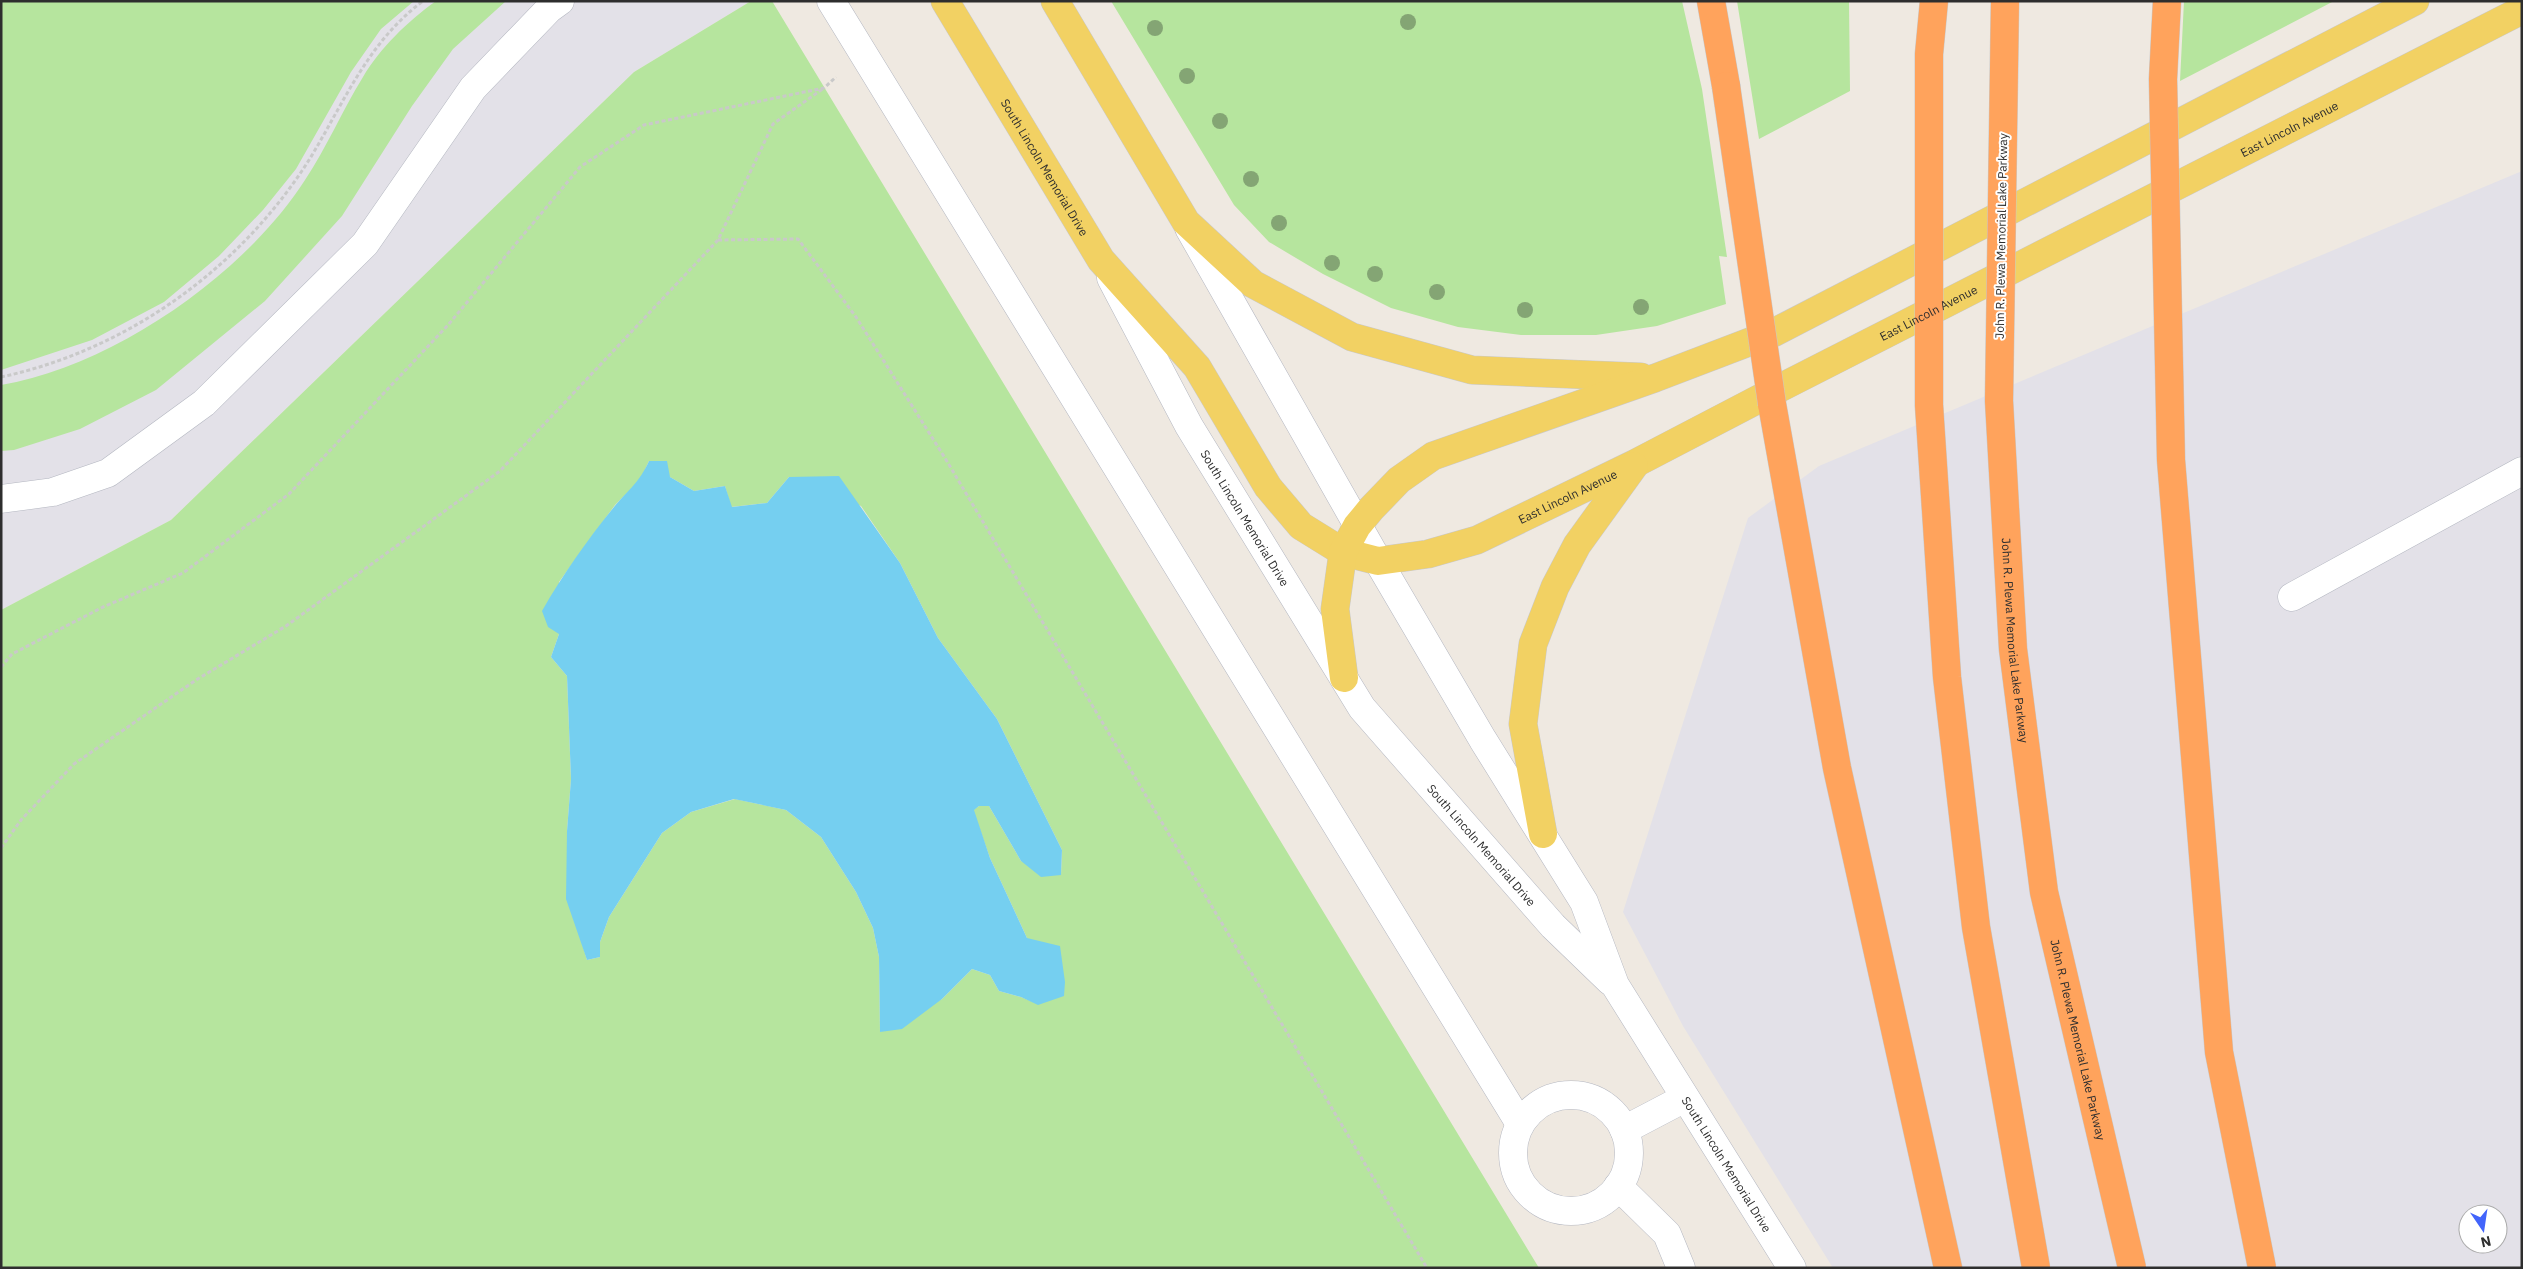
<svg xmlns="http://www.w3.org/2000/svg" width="2523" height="1269" font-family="'IBM Plex Sans',sans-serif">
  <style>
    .industrial { fill: #e3e1e8; fill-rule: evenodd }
    .green { fill: #b6e59e; fill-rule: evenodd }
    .water { fill: #75cff0 }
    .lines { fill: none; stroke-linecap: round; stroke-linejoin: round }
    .minor-casing { stroke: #b4b7c1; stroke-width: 29 }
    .major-casing { stroke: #c9c9c9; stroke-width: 29 }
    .highway-casing { stroke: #c9c9c9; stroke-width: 29 }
    .path { stroke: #c9c9c9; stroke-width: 3; stroke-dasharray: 4 2.5; stroke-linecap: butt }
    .minor { stroke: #fff; stroke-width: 28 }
    .major { stroke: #f2d163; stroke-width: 28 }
    .highway { stroke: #ffa35c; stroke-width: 28 }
    .highway-bridge-casing { stroke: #c9c9c9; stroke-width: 29; stroke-linecap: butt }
    .highway-bridge { stroke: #ffa35c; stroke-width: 28 }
    .tree { fill: #84a574 }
    .labels { text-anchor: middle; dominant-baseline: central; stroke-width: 4; stroke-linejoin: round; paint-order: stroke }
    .street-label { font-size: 12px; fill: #2e2e2e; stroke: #fff }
  </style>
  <rect width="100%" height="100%" fill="#efe9e1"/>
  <!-- industrial -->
  <path class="industrial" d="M1 1H751L634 72 171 520 1 610Z
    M2522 171V1268H1833L1683 1026 1623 912 1748 518 1819 466ZM2468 1214H2498V1244H2468Z"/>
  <!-- green -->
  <path class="green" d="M1 1H414L381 29 351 72 296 169 263 210 219 256 164 302 92 340 1 370Z
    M436 1H506L453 49 412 106 342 216 265 301 156 390 80 429 14 450 1 451V385C113 366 244 275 305 180 327 147 342 111 363 77 380 48 408 21 436 1Z
    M751 1H772L1539 1268H1V610L171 520 634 72ZM649 461 670 477 694 491 725 486 731 507 767 503 789 477 861 506 900 563 938 638 997 719 1062 850 1061 875 1021 861 989 806H979L973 810 990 858 1027 938 1038 1004 1021 997 999 991 990 975 972 969 942 999 880 1032 879 957 873 928 856 892 821 837 786 810 735 799 691 812 662 833 609 917 600 942V957L587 960 578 930 567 860V831L571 779 567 676 551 657 559 634V582L615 505 640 480Z
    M1111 1H1682L1702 89 1727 257 1719 256 1726 304 1657 326 1596 335H1521L1458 327 1391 308 1323 274 1269 242 1234 205Z
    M1737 1H1849L1850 91 1759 139Z
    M2184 1H2334L2180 81Z"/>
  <!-- water -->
  <path class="water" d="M649 461H667L670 477 694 491 725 486 732 507 767 503 789 477 839 476 900 563 938 638 997 719 1062 850 1061 875 1041 877 1021 861 989 806H979L974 810 990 858 1027 938 1060 946 1065 982 1064 996 1038 1005 1021 997 999 991 990 975 972 969 942 999 902 1029 880 1032 879 957 873 928 856 892 821 837 786 810 734 799 691 812 662 833 609 917 600 942V957L587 960 566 899 567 831 571 779 567 676 551 657 559 634 548 627 542 611C563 574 588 539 614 507 629 489 639 483 649 461Z"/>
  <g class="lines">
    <!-- minor casing -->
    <g class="minor-casing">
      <g id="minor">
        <path d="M831 1 1520 1124"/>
        <path id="s1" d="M1189 228 1378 561 1483 740 1584 902 1615 985 1792 1268"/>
        <path id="s2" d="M1111 278 1189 426 1362 708 1553 926 1610 981"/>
        <path d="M1 499 53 492 108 473 204 403 365 244 473 88 549 9 560 1"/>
        <path d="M2292 597 2522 471"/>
        <circle cx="1571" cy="1153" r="58"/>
        <path d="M1624 1130 1685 1098"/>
        <path d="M1618 1186 1667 1234 1681 1268"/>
      </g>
    </g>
    <!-- major casing -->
    <g class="major-casing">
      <g id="major">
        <path id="s3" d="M945 1 1101 260 1197 367 1268 487 1301 526 1343 552 1378 561 1428 554 1477 540 1636 463 1774 391 2522 10"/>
        <path d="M1055 1 1186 222 1253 284 1352 337 1472 370 1641 377"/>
        <path d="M1344 678 1335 609 1343 552 1357 526 1371 509 1399 480 1433 456 1655 378 1773 333 2415 1"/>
        <path d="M1543 834 1523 724 1533 644 1555 587 1577 545 1634 466"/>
      </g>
    </g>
    <!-- highway casing -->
    <g class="highway-casing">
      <path id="highway" d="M1711 1 1726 86
        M1772 404 1837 768 1948 1268"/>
    </g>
    <!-- path -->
    <path class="path" d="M718 240 798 239 856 317 945 458 1427 1268
      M1 377C127 350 240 269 309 160 344 103 367 43 423 1
      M1 667 12 654 103 607 183 573 289 494 448 325 580 167 644 125 824 88 836 77
      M1 848 21 820 74 764 196 680 286 626 500 471 718 240 773 124 824 88"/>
    <!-- minor -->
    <use href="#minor" class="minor"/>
    <!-- major -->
    <use href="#major" class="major"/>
    <!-- highway -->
    <use href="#highway" class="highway"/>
    <!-- highway-bridge casing -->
    <g class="highway-bridge-casing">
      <g id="highway-bridge">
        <path d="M1934 1 1929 54V405L1947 677 1976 927 2036 1268"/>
        <path id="s4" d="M2005 1 1999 401 2013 649 2044 892 2132 1268"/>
        <path d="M2167 1 2163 79 2171 460 2219 1052 2262 1268"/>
        <path d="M1726 86 1772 404"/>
      </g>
    </g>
    <!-- highway-bridge -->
    <use href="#highway-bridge" class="highway-bridge"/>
  </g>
  <!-- trees -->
  <g class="tree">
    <circle cx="1408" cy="22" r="8"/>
    <circle cx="1155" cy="28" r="8"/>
    <circle cx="1187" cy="76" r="8"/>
    <circle cx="1220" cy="121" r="8"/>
    <circle cx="1251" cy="179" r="8"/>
    <circle cx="1279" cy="223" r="8"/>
    <circle cx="1332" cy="263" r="8"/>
    <circle cx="1375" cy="274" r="8"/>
    <circle cx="1437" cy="292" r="8"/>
    <circle cx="1641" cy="307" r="8"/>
    <circle cx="1525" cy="310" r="8"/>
  </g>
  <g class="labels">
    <!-- street labels -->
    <g class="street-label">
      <text stroke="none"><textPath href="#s3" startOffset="1734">East Lincoln Avenue</textPath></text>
      <text stroke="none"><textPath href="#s3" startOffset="194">South Lincoln Memorial Drive</textPath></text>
      <text transform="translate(2001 236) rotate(-89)">John R. Plewa Memorial Lake Parkway</text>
      <text stroke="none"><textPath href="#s3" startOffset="1329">East Lincoln Avenue</textPath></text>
      <text stroke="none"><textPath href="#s3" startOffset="924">East Lincoln Avenue</textPath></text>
      <text stroke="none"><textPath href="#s2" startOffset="275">South Lincoln Memorial Drive</textPath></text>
      <text stroke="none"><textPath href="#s4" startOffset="640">John R. Plewa Memorial Lake Parkway</textPath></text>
      <text stroke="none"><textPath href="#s2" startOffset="680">South Lincoln Memorial Drive</textPath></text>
      <text stroke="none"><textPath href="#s4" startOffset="1045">John R. Plewa Memorial Lake Parkway</textPath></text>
      <text stroke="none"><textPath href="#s1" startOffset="1081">South Lincoln Memorial Drive</textPath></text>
    </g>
  </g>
  <!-- border -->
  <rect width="2523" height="1269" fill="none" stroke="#2e2e2e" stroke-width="5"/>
  <!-- north arrow -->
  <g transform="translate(2483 1229) rotate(167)"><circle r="24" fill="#ffffff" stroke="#ababab"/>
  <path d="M0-4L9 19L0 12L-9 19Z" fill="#4264fb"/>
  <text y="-8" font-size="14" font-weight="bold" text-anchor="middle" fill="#2e2e2e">N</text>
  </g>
</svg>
